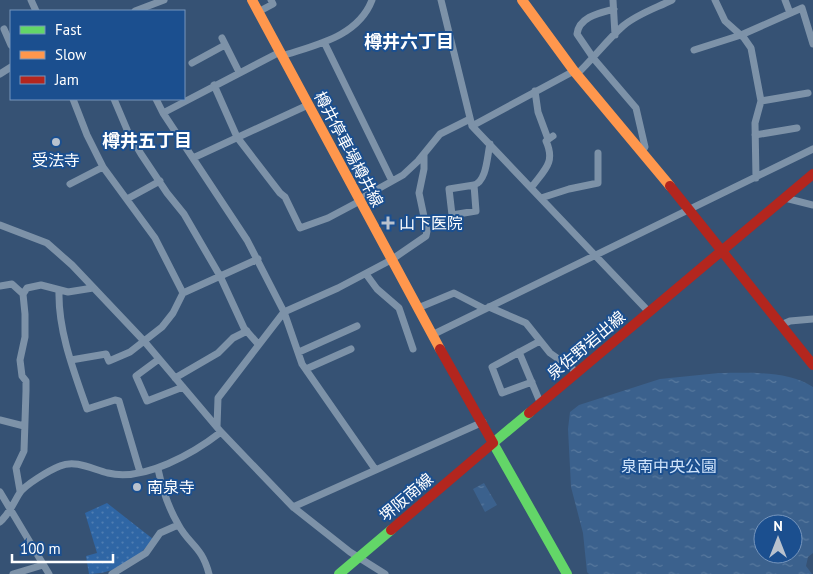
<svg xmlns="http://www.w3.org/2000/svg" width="813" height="574" font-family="'PT Sans','Noto Sans JP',sans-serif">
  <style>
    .park { fill: url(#park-dots) }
    .water { fill: url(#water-ripples); fill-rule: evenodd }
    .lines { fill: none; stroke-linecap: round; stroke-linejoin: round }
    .street { stroke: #7d92a8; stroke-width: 7 }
    .fast { stroke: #63d668; stroke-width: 10 }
    .slow { stroke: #ff974d; stroke-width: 10 }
    .jam { stroke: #b3261e; stroke-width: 10 }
    .poi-dot { fill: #b9c2ce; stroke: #1b4f8f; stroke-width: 2 }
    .labels { text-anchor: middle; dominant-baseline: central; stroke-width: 4; stroke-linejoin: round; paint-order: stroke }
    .street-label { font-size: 16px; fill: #fff; stroke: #1b4f8f }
    .poi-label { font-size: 16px; fill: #fff; stroke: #1b4f8f; text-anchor: start }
    .park-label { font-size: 16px; fill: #cfe3fa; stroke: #1b4f8f }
    .neighbourhood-label { font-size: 18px; font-weight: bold; fill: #fff; stroke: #1b4f8f }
  </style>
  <defs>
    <pattern id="park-dots" width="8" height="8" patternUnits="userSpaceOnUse" patternTransform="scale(1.25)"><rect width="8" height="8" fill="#2f66a5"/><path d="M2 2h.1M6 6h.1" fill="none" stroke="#4e7db2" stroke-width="1.8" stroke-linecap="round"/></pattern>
    <pattern id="water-ripples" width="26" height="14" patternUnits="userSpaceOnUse" patternTransform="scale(1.25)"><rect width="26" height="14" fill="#3b618d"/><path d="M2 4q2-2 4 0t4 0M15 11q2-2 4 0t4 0" fill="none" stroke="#58799e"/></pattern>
  </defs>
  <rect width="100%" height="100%" fill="#365274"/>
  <!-- park -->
  <path class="park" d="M107 503 153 539C138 559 115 574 89 574L86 556 97 553 85 513Z"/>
  <!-- water -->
  <path class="water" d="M719 373C748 373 787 370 813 387V553L808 557 806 566 812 574H589L587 572 583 533 571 487 568 429 570 412 579 405 660 379ZM763 524H793V554H763Z
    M484 483 497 505 485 512 473 489Z"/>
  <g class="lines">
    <!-- street -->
    <path class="street" d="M31 0 36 11
      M441 0 472 126 649 312
      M613 0 615 35
      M715 0 725 21 744 38 751 48 761 101 755 123 756 178
      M785 0 790 13
      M614 9C599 13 579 17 577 34L594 59 636 108 645 147 641 152
      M135 11 164 0
      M258 12 273 4 271 0
      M4 29 11 45
      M222 38 239 72
      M324 42 392 181
      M694 50 741 35 802 8 813 44
      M282 56C315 45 358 37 372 0
      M192 63 225 45
      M0 74 11 67
      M577 74C593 59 607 40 623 26 637 14 656 8 672 0
      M214 85 237 137 280 193 285 197 300 228 328 218 360 201
      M535 91 538 112 548 139
      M73 99 87 135 103 167 155 238 183 293
      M114 99 128 132 141 154 167 193 184 214 220 276 244 328 258 344
      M156 99 163 113 247 240 284 312 302 364 375 469
      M761 101 808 93
      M163 113 280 52
      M472 126 574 71
      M755 135 797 128
      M193 158 308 105
      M70 184 103 167
      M474 185 476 211 452 215 449 189 474 185C487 181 487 156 490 144
      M531 188C544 170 556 163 546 141L553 136
      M541 198 569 189 598 183V153
      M785 198 813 205
      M127 199 160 181
      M360 199 403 175 418 161 440 134 470 119
      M0 225 47 243 72 265 144 341 221 432 293 507 350 552 385 574
      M366 274 377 289 399 308 413 349
      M0 286 12 284 23 294 25 314V337L20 360 22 376 26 381V391L24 451 16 468 20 491
      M59 291C58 331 74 372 87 409L115 400 119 401 140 472
      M23 294 27 288 41 285 68 292 93 288
      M489 307 526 323 550 353 577 372
      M418 308 454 293 485 309
      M781 325 790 321 813 319
      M434 334 813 149
      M299 352 357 326
      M519 352 540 402
      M159 359 136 376 147 401 183 387
      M71 360 106 354 109 361 130 352 162 327 173 313 183 293 258 259
      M306 369 351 349
      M175 378 218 353 233 338 247 331
      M532 382 502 393 492 367 540 341
      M0 420 24 426
      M217 427 218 398 284 312 338 288 391 260 426 236 427 231 419 193 424 169V155
      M158 469C162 488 168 507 178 524 189 545 202 546 209 574
      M0 492 49 574
      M293 507 483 422
      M0 522C9 514 13 504 19 494 24 485 50 470 60 466 76 459 94 470 108 473 144 482 194 453 221 432
      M13 574 43 565
      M112 574 146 553 160 533 178 525"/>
    <!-- fast -->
    <path class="fast" d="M529 413 493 443 567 574
      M339 574 391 530"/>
    <!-- slow -->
    <path class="slow" d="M252 0 440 349
      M522 0 574 71 670 186"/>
    <!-- jam -->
    <path class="jam" d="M670 186 813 365
      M529 413 813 174
      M391 530 493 443 440 349"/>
  </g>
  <!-- markers -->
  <g class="poi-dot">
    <circle cx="56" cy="142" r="5"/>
    <path d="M385.5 215.5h5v5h5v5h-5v5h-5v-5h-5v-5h5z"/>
    <circle cx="137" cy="487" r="5"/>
  </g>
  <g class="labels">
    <!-- street labels -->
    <g class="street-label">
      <text transform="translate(349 149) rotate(62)">樽井停車場樽井線</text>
      <text transform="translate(586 345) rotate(-40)">泉佐野岩出線</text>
      <text transform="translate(406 497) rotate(-40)">堺阪南線</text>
    </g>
    <!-- poi labels -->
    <g class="poi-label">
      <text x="56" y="160" text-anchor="middle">受法寺</text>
      <text x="399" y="223">山下医院</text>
      <text x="147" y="487">南泉寺</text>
    </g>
    <!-- park labels -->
    <g class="park-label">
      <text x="669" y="466">泉南中央公園</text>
    </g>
    <!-- neighbourhood labels -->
    <g class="neighbourhood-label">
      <text x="409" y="41">樽井六丁目</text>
      <text x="147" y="140">樽井五丁目</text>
    </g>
  </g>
  <!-- legend -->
  <rect x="10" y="10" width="175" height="90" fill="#1b4f8f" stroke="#7695bc"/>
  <rect x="20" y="26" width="25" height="8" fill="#63d668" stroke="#7695bc"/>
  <text x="55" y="35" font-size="15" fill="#ffffff">Fast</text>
  <rect x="20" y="51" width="25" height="8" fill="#ff974d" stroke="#7695bc"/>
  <text x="55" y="60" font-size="15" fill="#ffffff">Slow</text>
  <rect x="20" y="76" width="25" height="8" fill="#b3261e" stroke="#7695bc"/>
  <text x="55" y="85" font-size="15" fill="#ffffff">Jam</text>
  <!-- north arrow -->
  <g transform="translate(778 539)"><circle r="24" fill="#1b4f8f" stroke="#7695bc"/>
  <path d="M0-4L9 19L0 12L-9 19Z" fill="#b9c2ce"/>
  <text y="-8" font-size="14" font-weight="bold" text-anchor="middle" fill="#ffffff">N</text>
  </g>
  <!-- scale -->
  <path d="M12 554v8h101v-8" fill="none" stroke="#ffffff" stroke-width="2.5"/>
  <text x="20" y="554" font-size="15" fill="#ffffff" stroke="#1b4f8f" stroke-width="4" paint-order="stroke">100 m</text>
</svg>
